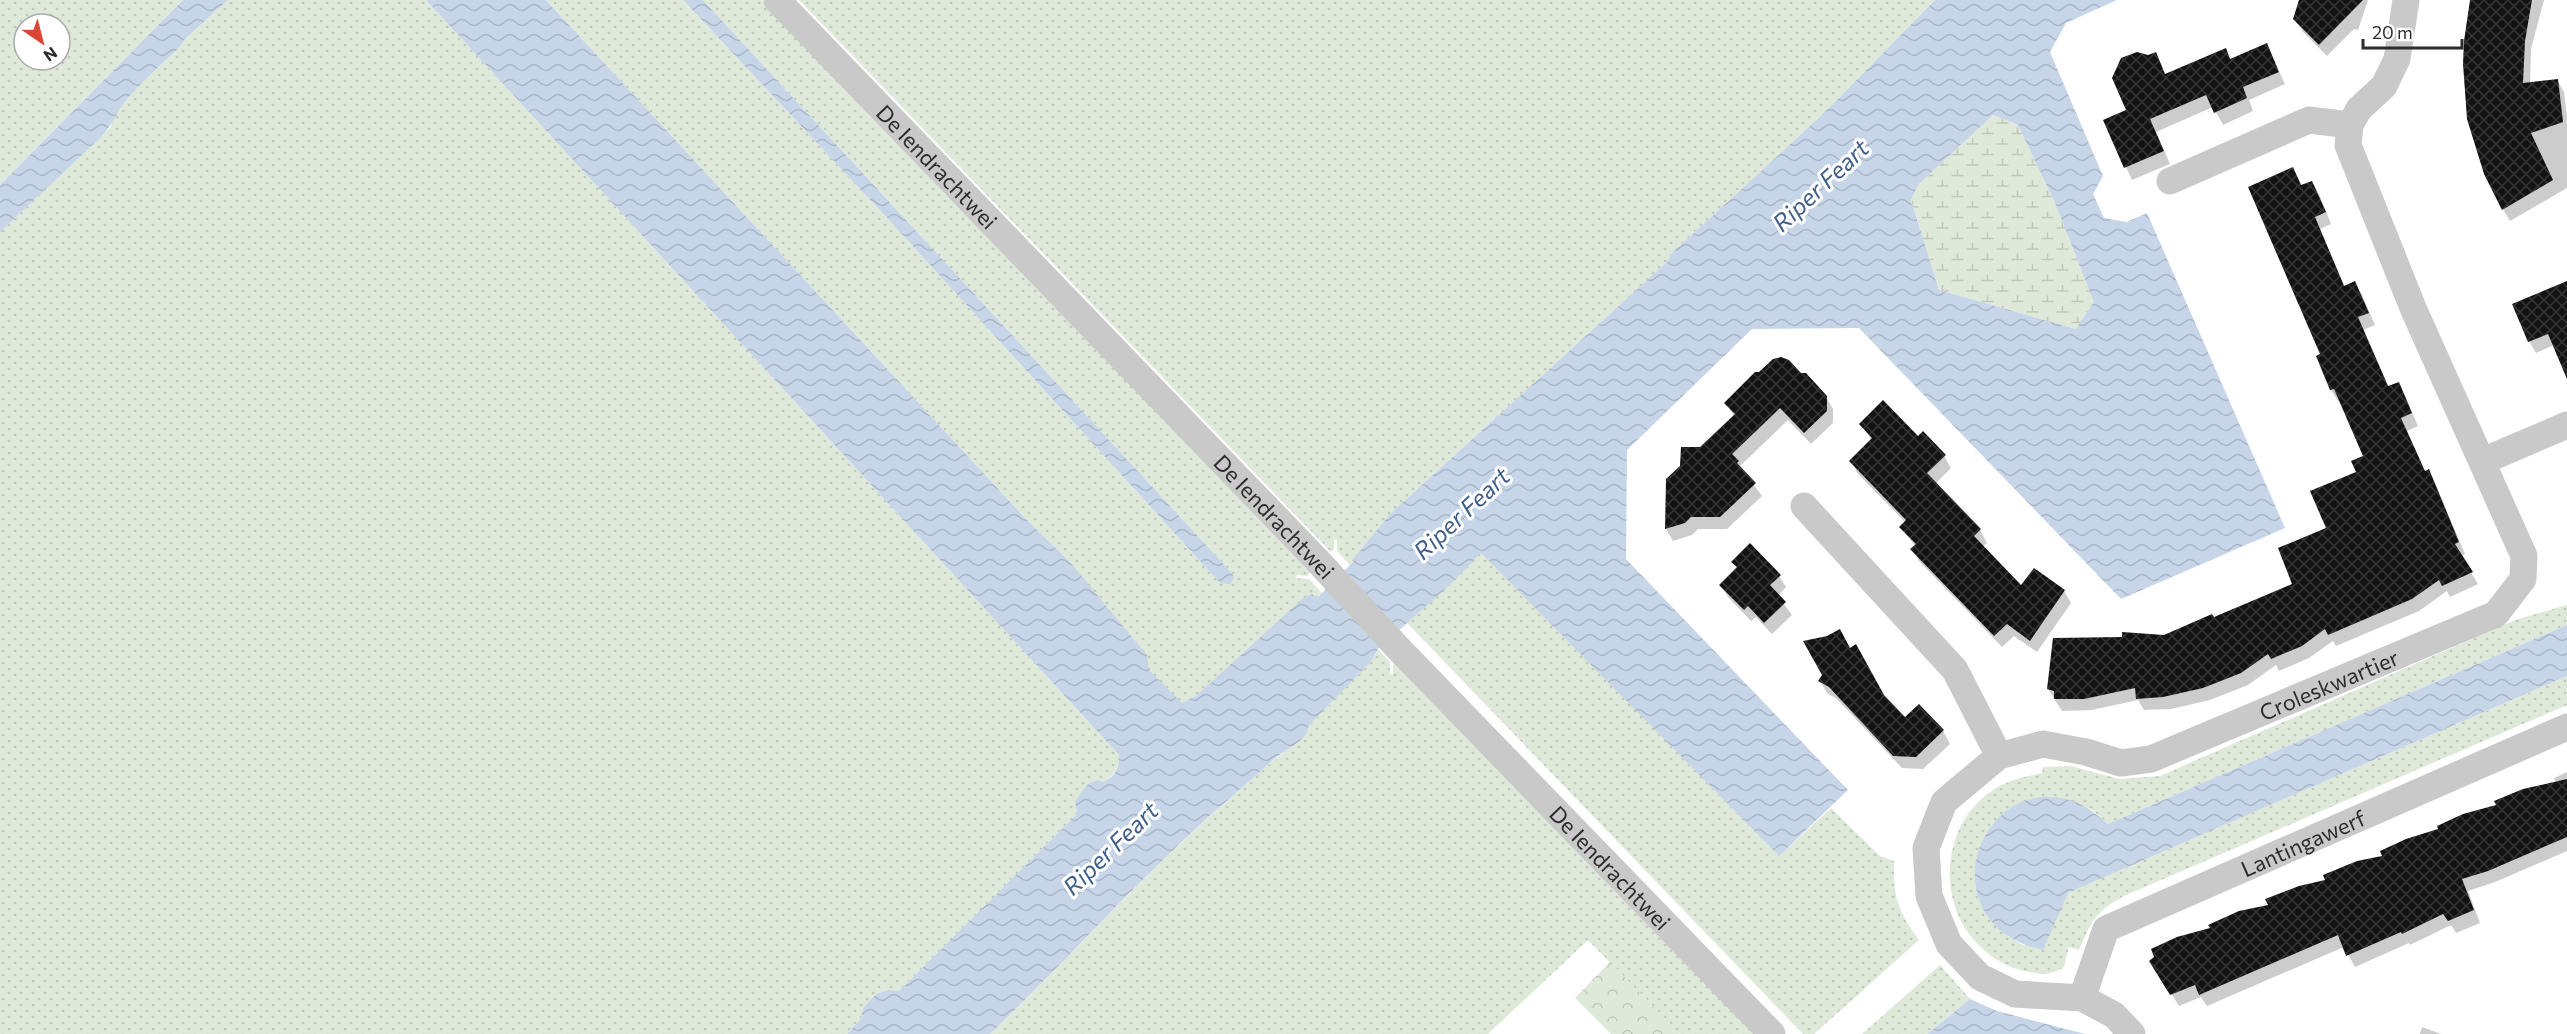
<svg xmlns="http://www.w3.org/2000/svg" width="2567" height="1034" font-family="Commissioner,sans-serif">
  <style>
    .grass { fill: url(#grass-dots); fill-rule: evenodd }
    .forest { fill: url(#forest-crowns) }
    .wetland { fill: url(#wetland-marsh) }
    .water { fill: url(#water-waves); fill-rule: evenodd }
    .shadow { fill: #0003 }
    .building { fill: url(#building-cross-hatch) }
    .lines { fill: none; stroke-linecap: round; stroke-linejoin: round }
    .street { stroke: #c9c9c9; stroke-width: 27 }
    .labels { text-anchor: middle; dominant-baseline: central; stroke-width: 6; stroke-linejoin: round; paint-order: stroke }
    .street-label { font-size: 22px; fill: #2c2c2c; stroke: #fff }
    .water-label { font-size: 24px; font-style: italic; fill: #3f5f89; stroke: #fff }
  </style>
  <defs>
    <pattern id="grass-dots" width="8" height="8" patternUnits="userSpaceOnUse" patternTransform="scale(1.5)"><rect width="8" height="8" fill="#dfe9d9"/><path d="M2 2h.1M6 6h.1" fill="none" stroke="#c0c8ba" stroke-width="1.8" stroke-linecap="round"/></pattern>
    <pattern id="forest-crowns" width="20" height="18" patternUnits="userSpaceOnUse" patternTransform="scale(1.5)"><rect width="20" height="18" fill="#dfe9d9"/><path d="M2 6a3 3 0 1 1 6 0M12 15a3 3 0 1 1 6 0" fill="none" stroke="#c0c8ba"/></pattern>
    <pattern id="wetland-marsh" width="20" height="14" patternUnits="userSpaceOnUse" patternTransform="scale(1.5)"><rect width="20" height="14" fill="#dfe9d9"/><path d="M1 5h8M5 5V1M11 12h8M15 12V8" fill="none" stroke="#c0c8ba"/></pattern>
    <pattern id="water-waves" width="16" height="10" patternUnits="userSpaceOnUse" patternTransform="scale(1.5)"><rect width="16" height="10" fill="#c6d5e8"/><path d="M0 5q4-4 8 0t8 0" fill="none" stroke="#aab7c7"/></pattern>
    <pattern id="building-cross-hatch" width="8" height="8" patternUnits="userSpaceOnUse" patternTransform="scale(1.5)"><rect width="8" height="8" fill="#131313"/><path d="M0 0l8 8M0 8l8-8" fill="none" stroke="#363636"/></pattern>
  </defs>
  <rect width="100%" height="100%" fill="#fff"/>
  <!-- grass -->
  <path class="grass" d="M0 0H183L0 185ZM24 24H60V60H24Z
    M228 0H426L1119 755C1120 780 1093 789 1075 801L1077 814 899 991 888 990 876 994 863 1008 861 1019 847 1034H0V232L110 128C122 96 155 72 179 48L185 39Z
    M546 0H683L889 220 1220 583 1234 578 1232 573 703 0H762L1312 571 1307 576 1297 575 1296 578 1309 579 1322 593 1196 696 1182 704 1148 670 1069 561 1026 519Z
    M799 0H1935L1826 111 1672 253 1668 261 1391 513 1350 565 1337 551V540H1334V549L1331 552Z
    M1481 552 1779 856 1831 808 1880 856 1894 861C1893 898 1898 911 1919 940L1814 1034H1803L1406 622 1452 583Z
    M2567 605V625L2108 824 2092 810 2073 801 1994 822C1961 872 1971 919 2025 946L2068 893 2567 676V705L2124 896C2095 912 2092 920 2079 950L2069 947 2064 967C2051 976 2041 975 2025 971 2003 967 1983 952 1969 934 1935 888 1947 815 1998 787 2012 779 2027 776 2042 773L2043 767 2071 766 2119 779 2160 776 2515 620Z
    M1378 649 1390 662V674H1393V665L1398 660 1760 1034H1680L1588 940 1488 1034H990C1074 954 1149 868 1237 792 1251 780 1264 768 1278 757 1286 750 1297 745 1304 737 1307 734 1308 730 1309 725L1370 663Z
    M1940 965 1970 999 1927 1034H1862Z"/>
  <!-- forest -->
  <path class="forest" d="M1610 962 1680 1034H1611L1575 998Z"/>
  <!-- wetland -->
  <path class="wetland" d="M1993 115 2018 125 2055 203 2095 303 2076 329 1939 290 1911 200 1918 185Z"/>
  <!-- water -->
  <path class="water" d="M183 0H228L185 39 179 48C162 64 144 80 128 98 117 111 112 126 101 137L0 232V185Z
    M426 0H546L1026 519 1069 561 1147 655 1149 670 1182 703 1196 696 1301 600 1312 594 1317 598 1354 561 1353 559 1391 513 1668 261 1672 253 1826 111 1935 0H2117L2066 23 2050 52 2103 176 2093 194 2104 218 2127 222 2147 213 2285 528 2121 599 1859 328 1752 329 1627 450 1626 559 1848 790 1779 856 1481 553 1452 583 1378 649 1370 663 1309 725C1308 729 1307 734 1304 737 1297 745 1286 750 1278 756 1264 768 1251 780 1237 792 1149 867 1074 954 990 1034H847L861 1019 863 1008 876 994 888 990 899 991 1077 814 1075 801 1087 785 1097 780 1104 782C1115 776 1119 769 1119 755ZM1993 115 2018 125 2055 203 2094 302 2076 329 1939 290 1911 200 1918 185Z
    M683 0H703L1232 573 1234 578 1230 584 1220 583 889 220Z
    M2567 625V676L2068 893 2043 950C1925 924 1977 770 2073 801 2087 806 2097 815 2108 824Z
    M1970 999 1997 1011 2085 1034H1927Z"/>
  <!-- shadow -->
  <path class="shadow" d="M2302 0H2368L2358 30 2354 29 2327 56 2303 32 2295 19Z
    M2497 0H2544L2531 49 2530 84 2557 80 2564 92 2567 117V188L2510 221 2503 209Z
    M2266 44 2285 84 2249 100 2253 111 2223 125 2213 107 2156 132 2170 164 2132 180 2105 121 2128 111 2148 57 2155 54 2166 76 2225 50 2231 60Z
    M2293 169 2302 186 2312 182 2319 194 2331 224 2320 229 2345 287 2355 283 2362 295 2375 325 2363 330 2389 388 2398 384 2405 396 2418 426 2407 431 2425 473 2428 471 2435 483 2465 554 2461 556 2478 584 2450 597 2447 591 2419 611 2336 646 2333 641 2309 658 2279 671 2276 665 2248 685 2210 700 2171 709 2144 710 2138 700 2092 710 2062 711 2048 689 2164 637 2213 619 2294 584 2358 473 2365 457 2341 400 2338 401 2331 390 2322 355Z
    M2567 282V376L2554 345 2536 353 2529 341Z
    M1826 397 1833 409V423L1811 444 1788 420 1740 466 1762 496 1727 529H1698L1692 535 1673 541 1666 529 1700 449 1734 416 1726 403Z
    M1861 424 1918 438 1944 456 1951 468 1935 484 1980 530 1987 543 1982 547 2022 588 2064 591 2071 603 2037 652 2014 636 2002 647 1919 561 1912 549 1915 546 1901 527 1906 523 1858 474 1851 461 1872 441Z
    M1733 562 1779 576 1786 587 1778 596 1792 615 1772 634 1756 617 1751 621 1728 597 1721 585 1737 568Z
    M1850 650 1883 697 1905 720 1919 706 1943 731 1950 744 1923 769 1902 768 1837 699 1827 693 1820 681Z
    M2567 772V851L2495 882 2468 891 2480 923 2456 933 2451 925 2410 945 2409 943 2355 967 2344 947 2207 1006 2201 997 2179 1006 2158 973 2212 929 2384 857 2498 806 2556 783 2554 778Z
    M2422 1027 2441 1034H2420Z"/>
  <!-- building -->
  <path class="building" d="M2299 0H2363L2319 45 2293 19Z
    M2470 0H2532L2525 41 2523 83 2558 79 2563 122 2531 133 2553 180 2502 210 2484 174 2467 119 2463 64 2464 41Z
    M2267 43 2279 72 2243 87 2247 98 2214 113 2206 95 2150 119 2164 151 2124 168 2103 120 2126 110 2112 78 2121 58 2137 52 2148 55 2156 52 2165 74 2226 48 2230 59Z
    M2293 167 2301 185 2312 181 2326 212 2315 217 2344 286 2355 281 2369 313 2358 317 2388 386 2399 382 2412 413 2401 418 2425 471 2429 469 2459 542 2455 544 2473 572 2442 586 2439 580 2412 599 2328 635 2325 629 2302 646 2271 659 2268 654 2241 673 2203 688 2163 697 2136 699 2135 688 2084 699H2054V691L2047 689 2053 638 2122 637V632L2164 635 2212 614 2214 617 2292 584 2278 548 2326 528 2310 491 2356 472 2351 461 2363 456 2334 389 2330 390 2316 356 2320 354 2248 187Z
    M2567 281V379L2548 334 2528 342 2512 304Z
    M1781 357 1789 360 1801 373H1806L1827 396V411L1804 433 1780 408 1732 454 1739 461 1737 463 1756 483 1720 517H1691L1685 523 1665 529 1666 479 1680 466 1681 447H1700L1735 414 1724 403 1755 372H1759L1773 359Z
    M1883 400 1918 436 1923 431 1946 455 1927 473 1981 529 1974 536 2021 585 2034 568 2065 590 2030 641 2007 624 1994 636 1910 549 1916 544 1899 527 1906 520 1849 461 1872 438 1859 424Z
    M1750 543 1781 575 1770 585 1786 602 1764 623 1748 606 1744 610 1719 585 1737 567 1731 562Z
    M1840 629 1850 648 1856 644 1884 695 1905 717 1919 704 1944 730 1916 757 1893 756 1829 687 1818 681 1822 675 1803 641 1827 636Z
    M2567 779V837L2488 871 2462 879 2474 910 2448 921 2443 914 2402 934 2401 932 2346 956 2338 935 2199 995 2195 985 2170 995 2149 961 2154 957 2151 949 2177 937 2210 928 2208 925 2239 911 2268 905 2265 899 2299 886 2325 880 2323 875 2357 861 2382 856 2380 851 2406 839 2438 829 2437 826 2463 814 2496 805 2494 801 2523 789Z"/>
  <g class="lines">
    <!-- street -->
    <g class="street">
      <path id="s1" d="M777 0 1316 559 1397 647 1772 1034"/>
      <path d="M2170 181 2309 120 2350 125"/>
      <path d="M2483 461 2567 425"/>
      <path d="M1804 506 1955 670 1999 756"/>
      <path id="s2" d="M2082 998 2106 929 2567 727"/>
      <path id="s3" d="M2132 1034 2114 1015 2082 998 2015 994 1980 977 1949 944 1929 896 1926 848 1944 802 1999 756 2043 744 2086 752 2121 763 2151 759 2496 614 2523 579 2524 556 2413 308 2348 145 2350 125 2359 109 2384 86 2397 59 2406 0"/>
    </g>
  </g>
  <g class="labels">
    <!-- street labels -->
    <g class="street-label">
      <text stroke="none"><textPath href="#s1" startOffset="231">De Iendrachtwei</textPath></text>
      <text stroke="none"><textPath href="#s1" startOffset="717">De Iendrachtwei</textPath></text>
      <text stroke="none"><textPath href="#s3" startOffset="784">Croleskwartier</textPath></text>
      <text stroke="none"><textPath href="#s2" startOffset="288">Lantingawerf</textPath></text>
      <text stroke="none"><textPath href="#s1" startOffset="1203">De Iendrachtwei</textPath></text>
    </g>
    <!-- water labels -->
    <g class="water-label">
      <text transform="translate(1820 185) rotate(-43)">Riper Feart</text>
      <text transform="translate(1461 513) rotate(-43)">Riper Feart</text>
      <text transform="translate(1110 848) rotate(-44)">Riper Feart</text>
    </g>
  </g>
  <!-- north arrow -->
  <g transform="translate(42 42) rotate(145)"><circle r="28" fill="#ffffff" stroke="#ababab" stroke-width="1.5"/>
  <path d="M0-4.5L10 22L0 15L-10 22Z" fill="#db4535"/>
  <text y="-9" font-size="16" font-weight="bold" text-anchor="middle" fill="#2c2c2c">N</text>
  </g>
  <!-- scale -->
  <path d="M2363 39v9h99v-9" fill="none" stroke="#2c2c2c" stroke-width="3"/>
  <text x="2372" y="39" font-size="18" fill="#2c2c2c" stroke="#ffffff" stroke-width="4.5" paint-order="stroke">20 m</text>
</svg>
